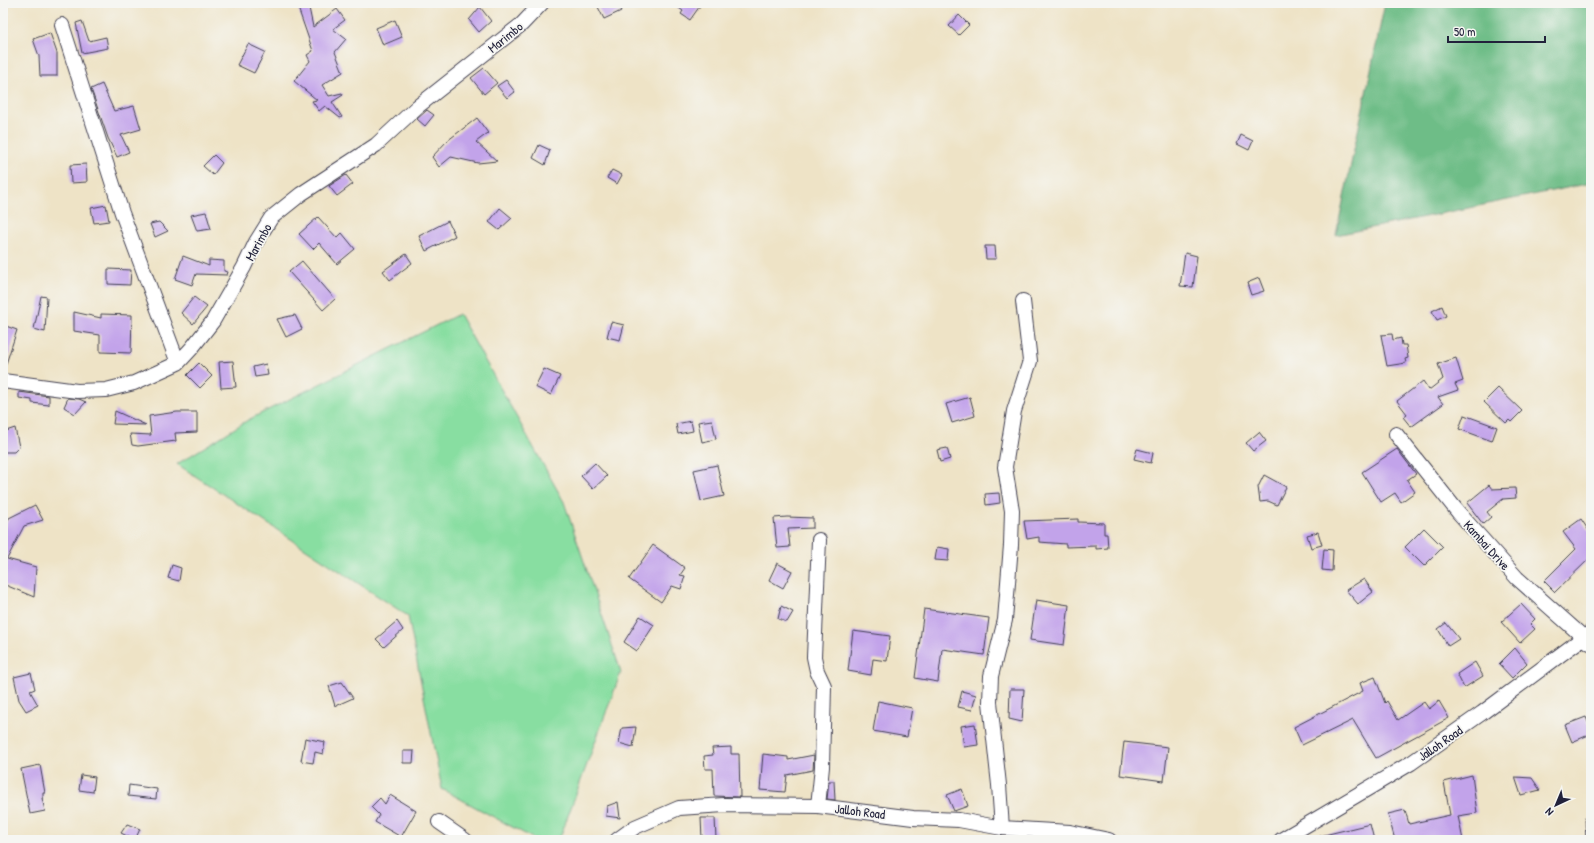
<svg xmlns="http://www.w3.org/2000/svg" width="1594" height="843" font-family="'Patrick Hand',sans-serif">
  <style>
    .green { fill: #88dea1; stroke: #55806e }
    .forest { fill: #6ebd87; stroke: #487061 }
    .building { fill: #c2a3ea }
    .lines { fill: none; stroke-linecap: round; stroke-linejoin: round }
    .service-casing { stroke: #413f50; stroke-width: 9 }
    .minor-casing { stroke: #413f50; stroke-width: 16 }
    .service { stroke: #fff; stroke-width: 7 }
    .minor { stroke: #fff; stroke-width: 14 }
    .labels { text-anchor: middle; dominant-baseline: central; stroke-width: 3.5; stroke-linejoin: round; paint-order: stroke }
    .street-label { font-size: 13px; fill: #22223b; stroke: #f6f6f2 }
  </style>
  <rect width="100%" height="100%" fill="#f6f6f2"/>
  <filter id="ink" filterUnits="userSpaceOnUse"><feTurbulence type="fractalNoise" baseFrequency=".025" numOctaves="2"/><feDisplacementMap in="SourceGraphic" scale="8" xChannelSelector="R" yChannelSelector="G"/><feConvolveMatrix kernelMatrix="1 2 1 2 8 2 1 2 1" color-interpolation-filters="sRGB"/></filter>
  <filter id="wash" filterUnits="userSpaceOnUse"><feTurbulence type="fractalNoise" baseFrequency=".012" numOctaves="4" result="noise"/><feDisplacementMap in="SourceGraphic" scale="16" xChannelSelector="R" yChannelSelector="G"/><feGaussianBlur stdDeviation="0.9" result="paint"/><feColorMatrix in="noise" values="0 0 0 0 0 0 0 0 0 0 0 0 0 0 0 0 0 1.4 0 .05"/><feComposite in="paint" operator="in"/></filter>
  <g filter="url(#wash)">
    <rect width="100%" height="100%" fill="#eee3c6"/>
    <!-- green -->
    <path class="green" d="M459 314 564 502 621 672 559 840H536L442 789 408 616 177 464 248 420Z"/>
    <!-- forest -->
    <path class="forest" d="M1385 3H1591V183L1336 235Z"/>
    <g id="blocks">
      <!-- building -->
      <path class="building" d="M308 3 313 27 337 9 345 20 333 29 346 39 335 52 343 72 322 85 329 96 342 93 343 95 332 102 342 117 340 118 325 106 319 111 312 101 317 100 294 81 310 61 307 55 313 51 297 5Z
        M596 3H617L621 11 604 19Z
        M672 3H702L690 20 681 14 683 11Z
        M480 7 491 21 479 32 469 20Z
        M959 15 969 25 959 35 949 26Z
        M395 20 402 37 383 45 376 28Z
        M82 21 89 41 106 37 108 48 82 53 76 23Z
        M50 33 57 53V76H40L39 56 33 39Z
        M248 44 265 52 254 73 237 65Z
        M484 68 497 83 484 94 471 78Z
        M506 80 515 92 507 98 497 86Z
        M102 84 114 111 134 106 141 129 121 135 129 152 117 157 108 138 91 89Z
        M427 110 434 115 425 126 417 119Z
        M477 118 488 133 476 142 497 161 478 163 451 157 439 167 432 157 447 141Z
        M1241 135 1253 141 1249 150 1237 144Z
        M539 145 550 150 545 165 533 158Z
        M214 155 222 163 213 175 203 166Z
        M86 164 87 182 71 183 70 165Z
        M612 170 622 175 617 184 607 178Z
        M346 175 353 184 337 196 329 186Z
        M106 205 109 221 94 223 91 208Z
        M500 208 512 218 499 230 489 222Z
        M206 212 211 229 197 231 191 215Z
        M318 217 337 238 342 233 355 249 337 264 319 243 313 249 299 234Z
        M448 221 455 236 426 251 419 236Z
        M159 222 168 231 155 237 150 224Z
        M985 246H995L996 259H986Z
        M1185 253 1197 256 1193 287 1180 286Z
        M406 254 412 263 390 280 383 271Z
        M183 256 209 266V260L224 261V271L228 272 227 275 196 274 192 285 175 279Z
        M302 261 335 299 323 310 289 272Z
        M108 269 131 270 130 285 108 284Z
        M1259 278 1264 291 1251 295 1247 283Z
        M41 296 47 297 45 332 34 329Z
        M194 297 207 307 193 324 181 313Z
        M1442 306 1446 316 1437 320 1432 311Z
        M74 312 101 318V314L132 315 131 353 100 352V335L74 331Z
        M295 315 302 329 286 337 277 319Z
        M611 322 624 325 620 340 607 337Z
        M3 325 17 330 5 367H3Z
        M1392 334 1393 340 1401 338 1402 345H1406L1408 358 1405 359 1406 363 1387 366 1381 335Z
        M1456 358 1463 381 1455 384 1458 390 1438 397 1443 404 1411 427 1403 417 1407 414 1397 401 1423 381 1429 390 1443 379 1438 364Z
        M233 361 236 387 221 388 219 362Z
        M199 363 212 376 200 388 187 375Z
        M266 364 268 375 255 377 253 367Z
        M544 369 560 376 551 395 535 387Z
        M1498 388 1522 411 1511 422 1509 420 1506 423 1484 402Z
        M19 392 49 396V405L32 403V400L19 398Z
        M970 397 975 416 952 423 946 404Z
        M68 398 79 399 86 402 75 414 64 407Z
        M115 411 146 425 113 424Z
        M177 412H197V432L175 433 176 441 138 446 132 445 130 434 151 435 149 416Z
        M1464 415 1497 427 1492 441 1459 429Z
        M712 420 716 439 702 442 698 422Z
        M691 421 693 431 678 434 676 424Z
        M15 428 19 447 14 452H3V432Z
        M1259 432 1266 441 1253 451 1246 443Z
        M947 448 950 459 940 462 937 450Z
        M1137 449 1153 453 1151 463 1134 459Z
        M1397 449 1416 474 1407 480 1415 492 1401 502 1395 493 1381 502 1362 472Z
        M595 463 607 476 593 489 581 476Z
        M717 465 724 496 701 501 694 470Z
        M1264 475 1286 487 1277 505 1268 501 1260 502 1258 487Z
        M1489 485 1492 489 1515 488 1516 498 1503 499 1487 512 1491 517 1483 524 1467 503Z
        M999 493 1000 503 986 505 985 494Z
        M35 505 43 520 24 526 7 559 36 567 34 597 3 584V529L9 518Z
        M787 517 813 518V528L788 529 790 547 777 548 774 518Z
        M1078 519V522L1104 523V534H1107L1108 548 1096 549V546L1066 547V544L1039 542V537L1027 539 1024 521Z
        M1581 519 1591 534V557L1555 592 1544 581 1576 549 1563 532Z
        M1424 528 1443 547 1424 566 1405 547Z
        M1318 532 1322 545 1311 548 1307 535Z
        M653 545 685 568 680 575 685 576 681 589 672 586 661 602 629 579Z
        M937 547 949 549 948 561 935 560Z
        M1324 549 1333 550 1332 571 1322 570Z
        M777 563 792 571 783 588 769 580Z
        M172 565 181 568 179 581 168 578Z
        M1364 579 1373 592 1358 604 1346 590Z
        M1036 600 1069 605 1064 645 1030 640Z
        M1521 604 1535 619 1530 624 1535 629 1520 643 1501 622Z
        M781 606 793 612 787 622 778 619Z
        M924 609 989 618 984 655 942 649 938 682 915 678Z
        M640 616 654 625 637 651 624 642Z
        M397 621 403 630 384 647 376 639Z
        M1446 623 1459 639 1448 646 1438 629Z
        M853 631 890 636 887 661 873 659 871 675 848 671Z
        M1515 648 1527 663 1512 678 1499 664Z
        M1475 662 1483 676 1464 688 1457 674Z
        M31 673 35 689 30 691 38 705 26 711 19 700 14 677Z
        M1375 677 1385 703 1387 701 1398 720 1424 702 1429 709 1439 701 1449 718 1376 758 1353 720 1302 745 1294 727 1363 691 1360 683Z
        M342 682 353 698 335 706 329 686Z
        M1010 689H1024L1022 722 1009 719Z
        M962 691 976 695 972 710 958 707Z
        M878 701 912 708 907 737 873 731Z
        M1586 717 1591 729V734L1572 742 1565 725Z
        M975 724 978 745 964 747 961 726Z
        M636 727 633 747 619 743 622 728Z
        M305 738 325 742 323 754 315 752 313 763 301 761Z
        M1124 742 1168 747 1164 781 1120 775Z
        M731 747V754H739L740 797 714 796 713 769H705L704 756 713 755 712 748Z
        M403 751H414L413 763H403Z
        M763 754 788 757V760L814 755 813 770 787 775 785 792 760 790Z
        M40 765 45 793H43V798H42L45 811 30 814 21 769Z
        M81 775 95 777 93 792 79 790Z
        M1472 775 1477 813 1458 816 1463 840H1395L1388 814 1405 810 1409 824 1450 815 1444 782Z
        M1515 777 1532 778 1540 790 1521 795Z
        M829 781H834L835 800 827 799Z
        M129 785 157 789 156 799 128 796Z
        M962 789 968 806 954 811 947 795Z
        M390 795 416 811 401 837 375 822 379 815 371 807 380 798 385 804Z
        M618 802 620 818 606 816 607 806Z
        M701 818H715L716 839H702Z
        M127 824 140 829 135 840 121 833Z
        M1370 824 1374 840H1321L1320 836Z"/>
    </g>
  </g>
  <g filter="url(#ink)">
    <use href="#blocks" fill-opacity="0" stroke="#413f50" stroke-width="1"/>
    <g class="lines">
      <!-- service casing -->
      <g class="service-casing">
        <path id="service" d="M1589 819 1590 840"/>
      </g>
      <!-- minor casing -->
      <g class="minor-casing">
        <path id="minor" d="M62 25 122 213 178 363
          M3 381 77 391 106 390 134 383 178 363 191 349 213 321 244 267 256 242 271 218 301 194 376 145 417 107 522 24 542 3
          M1396 434 1458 512 1517 578 1590 643
          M818 806 822 767 824 686 817 671 814 657 819 540
          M439 822 465 840
          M1002 828 999 785 990 702 991 676 1005 620 1011 545 1012 511 1005 467 1014 411 1030 361 1023 301
          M617 840 635 827 679 808 724 805 818 806 913 818 959 820 1002 828 1070 832 1109 840
          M1281 840 1411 763 1482 713 1591 632"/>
      </g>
      <!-- service -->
      <use href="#service" class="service"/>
      <!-- minor -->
      <use href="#minor" class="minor"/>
    </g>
  </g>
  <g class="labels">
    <!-- street labels -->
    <g class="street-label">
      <text transform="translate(505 37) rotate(-39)">Marimbo</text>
      <text transform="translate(258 242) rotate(-61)">Marimbo</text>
      <text transform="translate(1487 545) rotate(48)">Kambai Drive</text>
      <text transform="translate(1440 743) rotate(-35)">Jalloh Road</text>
      <text transform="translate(860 811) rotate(7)">Jalloh Road</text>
    </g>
  </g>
  <!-- margin -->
  <rect width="1594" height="843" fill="none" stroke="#f6f6f2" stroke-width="16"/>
  <!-- north arrow -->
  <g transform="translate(1556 805) rotate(224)" stroke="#f6f6f2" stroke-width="3" paint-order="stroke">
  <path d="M0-3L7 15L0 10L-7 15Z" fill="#22223b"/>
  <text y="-6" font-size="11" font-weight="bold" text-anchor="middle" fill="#22223b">N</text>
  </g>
  <!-- scale -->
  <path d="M1448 36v6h97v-6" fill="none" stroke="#22223b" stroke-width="2"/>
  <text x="1454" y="36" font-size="12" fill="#22223b" stroke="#f6f6f2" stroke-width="3" paint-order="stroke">50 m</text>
</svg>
